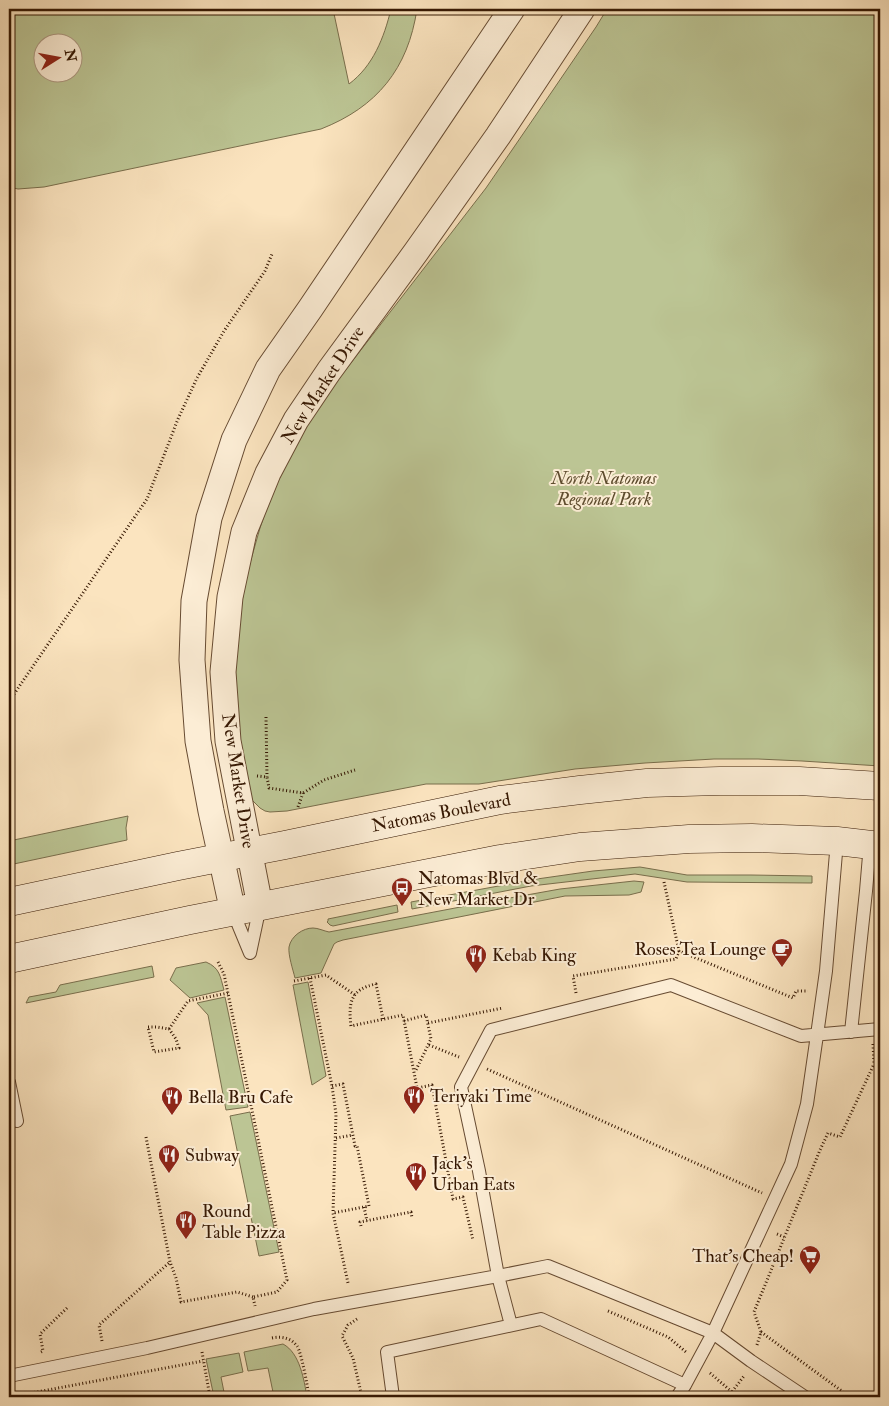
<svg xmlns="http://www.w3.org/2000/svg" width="889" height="1406" font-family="'IM FELL Double Pica',serif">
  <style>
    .green { fill: #bcc594; stroke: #796e4c; fill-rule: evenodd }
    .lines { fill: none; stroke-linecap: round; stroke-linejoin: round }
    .service-casing { stroke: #674b32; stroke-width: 14 }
    .minor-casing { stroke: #674b32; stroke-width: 27 }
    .secondary-casing { stroke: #361803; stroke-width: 29 }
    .path { stroke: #361803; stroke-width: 3; stroke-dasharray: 1 2.5; stroke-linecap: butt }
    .service { stroke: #fcedd5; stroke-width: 12 }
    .minor { stroke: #fcedd5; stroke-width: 25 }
    .secondary { stroke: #fcedd5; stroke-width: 28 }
    .labels { text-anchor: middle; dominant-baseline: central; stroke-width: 4; stroke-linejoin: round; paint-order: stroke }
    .street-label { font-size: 18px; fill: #361803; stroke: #fcedd5 }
    .park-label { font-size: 18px; font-style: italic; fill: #5e4c2e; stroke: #fcedd5 }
    .poi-label { font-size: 18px; fill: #361803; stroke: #fcedd5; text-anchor: start }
  </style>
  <rect width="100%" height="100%" fill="#fbe4bf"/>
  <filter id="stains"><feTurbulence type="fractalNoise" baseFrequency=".004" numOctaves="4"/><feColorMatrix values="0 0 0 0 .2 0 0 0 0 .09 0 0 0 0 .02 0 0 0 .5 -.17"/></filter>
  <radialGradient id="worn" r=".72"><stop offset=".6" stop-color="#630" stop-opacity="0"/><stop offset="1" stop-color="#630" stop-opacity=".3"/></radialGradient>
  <!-- green -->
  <path class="green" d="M9 9H333L349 84C373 66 384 38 391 9H417C408 69 377 107 321 129L44 187 18 189 9 187ZM72 42V72H42V42Z
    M607 9H880V766L802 761 758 759H714L645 763 575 769 479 784H426L287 811 270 812 265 811 260 808 252 800 239 750 235 679 238 627 246 577 260 528 276 481 298 439 323 399 486 188 538 112 596 27Z
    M128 816 126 828 127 840 9 865V841Z
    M640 867 687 875H751L812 876V883L687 882 635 874 531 886 412 909 411 902 537 879 593 871Z
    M634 881 644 882 641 892 629 895 565 896 343 940 337 942 334 944 321 973 295 978C293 970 288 955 289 947 291 936 303 928 313 928 318 928 324 931 329 932L471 905 560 889Z
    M397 905 398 912 333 926 330 925 327 922 328 921V919Z
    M206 962C220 968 220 976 224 990L190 998 170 980 176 968Z
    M152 966 154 977 26 1003 29 997 56 992 60 985Z
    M308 982 326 1076 312 1085 293 985Z
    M225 997 248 1107 226 1110 208 1015 197 1003Z
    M250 1112 279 1252 259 1256 230 1116Z
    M283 1344C300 1353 304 1380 307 1397H274L268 1368 248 1371 244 1352Z
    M239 1353 243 1372 221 1377 225 1397H214L206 1359Z"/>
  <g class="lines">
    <!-- service casing -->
    <g class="service-casing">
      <path id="service" d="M233 912 250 953
        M250 953 260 906
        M851 1032 866 891 870 844
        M9 1082 17 1121
        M511 1325 498 1276 479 1171 461 1087 491 1030 671 985 801 1036 880 1029
        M9 1376 147 1348 314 1309 498 1276 548 1266 713 1333 751 1361 805 1397
        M685 1385 713 1333 791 1164 807 1104 817 1035 826 971 837 841
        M393 1397 387 1352 541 1319 685 1385 677 1397"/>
    </g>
    <!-- minor casing -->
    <g class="minor-casing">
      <path id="minor" d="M260 906 228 741 223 672 230 597 244 532 268 473 296 420 329 371 416 252 498 136 582 9
        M233 912 211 811 198 741 192 660 194 601 209 518 234 440 268 369 310 309 512 9"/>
    </g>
    <!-- secondary casing -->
    <g class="secondary-casing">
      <path id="secondary" d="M9 902 178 866 285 845 500 800 580 790 647 783 720 781H799L880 786
        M9 959 190 920 500 859 580 847 689 839 752 838 837 841 880 846"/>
    </g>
    <!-- path -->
    <path class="path" d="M9 699 12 697 147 499 178 419 197 378 224 331 265 271 272 254
      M266 717 267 777
      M257 776 267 777 269 788 303 793 324 780 355 770
      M298 807 303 793
      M664 882 679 951 793 998 796 991H808
      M218 962 224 974 287 1280 277 1292 253 1297 255 1306
      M310 978 332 1086 336 1114 333 1213 348 1283
      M294 981 326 975 355 995
      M576 993 573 976 676 959 679 951
      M383 1019 376 984C351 989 348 1002 351 1026L403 1015 417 1088 432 1085 453 1199 463 1197 473 1240
      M404 1021 426 1015 431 1039 415 1072
      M428 1023 503 1008
      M148 1027H157L169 1029 176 1039 179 1048 154 1052Z
      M169 1029 188 1001 228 993
      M873 1044 874 1064
      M429 1045 459 1057
      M487 1069 762 1193
      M332 1086 343 1084 355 1146H357L369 1206 333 1213
      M146 1137 170 1262 176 1278 181 1302 237 1292 253 1297
      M336 1138 353 1135
      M364 1207 367 1221
      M361 1226 360 1222 411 1212 412 1218
      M777 1234 784 1237
      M608 1311 668 1337 686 1352
      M357 1319 348 1325 342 1336 353 1358 362 1397
      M9 1332 10 1331
      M761 1332 850 1397
      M272 1338C282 1336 291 1338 297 1346 301 1351 308 1388 309 1397
      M102 1341 99 1325 170 1262
      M757 1345 761 1332 754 1312 820 1150 828 1133 840 1137 874 1064 880 1067
      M41 1352 43 1351 40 1334 67 1308
      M202 1352 210 1397
      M710 1373 732 1392
      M10 1397 203 1361
      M728 1397 744 1376"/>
    <!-- service -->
    <use href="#service" class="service"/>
    <!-- minor -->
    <use href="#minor" class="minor"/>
    <!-- secondary -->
    <use href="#secondary" class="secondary"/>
  </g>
  <!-- icons -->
  <defs>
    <g id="bus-pin" transform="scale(1.125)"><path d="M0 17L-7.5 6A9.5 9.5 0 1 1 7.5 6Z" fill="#8f2418" stroke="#fcedd5"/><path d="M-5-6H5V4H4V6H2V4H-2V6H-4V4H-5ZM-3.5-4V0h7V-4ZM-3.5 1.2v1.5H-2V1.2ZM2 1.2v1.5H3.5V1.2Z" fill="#fff"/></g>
    <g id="cafe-pin" transform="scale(1.125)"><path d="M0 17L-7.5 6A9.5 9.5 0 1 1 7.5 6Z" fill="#8f2418" stroke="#fcedd5"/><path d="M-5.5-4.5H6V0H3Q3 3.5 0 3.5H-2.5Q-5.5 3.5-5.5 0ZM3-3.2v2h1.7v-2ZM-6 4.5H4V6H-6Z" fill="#fff"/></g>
    <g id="restaurant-pin" transform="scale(1.125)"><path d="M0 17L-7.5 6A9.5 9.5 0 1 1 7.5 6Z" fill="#8f2418" stroke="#fcedd5"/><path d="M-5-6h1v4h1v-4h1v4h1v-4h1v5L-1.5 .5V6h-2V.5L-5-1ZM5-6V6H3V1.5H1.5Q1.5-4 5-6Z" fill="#fff"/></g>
    <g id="supermarket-pin" transform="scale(1.125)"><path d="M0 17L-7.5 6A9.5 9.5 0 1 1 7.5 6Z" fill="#8f2418" stroke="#fcedd5"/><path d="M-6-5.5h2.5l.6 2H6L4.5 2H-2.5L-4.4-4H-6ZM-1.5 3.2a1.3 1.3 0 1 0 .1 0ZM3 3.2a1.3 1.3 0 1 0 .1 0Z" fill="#fff"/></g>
  </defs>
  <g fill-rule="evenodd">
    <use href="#bus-pin" x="402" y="888"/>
    <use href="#cafe-pin" x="782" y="949"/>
    <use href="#restaurant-pin" x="476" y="955"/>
    <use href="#restaurant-pin" x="414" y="1096"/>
    <use href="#restaurant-pin" x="172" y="1097"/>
    <use href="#restaurant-pin" x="169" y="1155"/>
    <use href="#restaurant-pin" x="416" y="1173"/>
    <use href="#restaurant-pin" x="186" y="1221"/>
    <use href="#supermarket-pin" x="810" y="1256"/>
  </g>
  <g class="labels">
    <!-- street labels -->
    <g class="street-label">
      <text transform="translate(323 385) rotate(-57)">New Market Drive</text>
      <text transform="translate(238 781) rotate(81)">New Market Drive</text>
      <text transform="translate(441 813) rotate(-11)">Natomas Boulevard</text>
    </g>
    <!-- park labels -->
    <g class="park-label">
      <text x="604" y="478">North Natomas<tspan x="604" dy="21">Regional Park</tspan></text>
    </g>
    <!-- poi labels -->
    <g class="poi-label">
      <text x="418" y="878">Natomas Blvd &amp;<tspan x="418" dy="21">New Market Dr</tspan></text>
      <text x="766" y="949" text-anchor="end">Roses Tea Lounge</text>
      <text x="492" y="955">Kebab King</text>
      <text x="430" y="1096">Teriyaki Time</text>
      <text x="188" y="1097">Bella Bru Cafe</text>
      <text x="185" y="1155">Subway</text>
      <text x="432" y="1163">Jack's<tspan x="432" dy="21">Urban Eats</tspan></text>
      <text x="202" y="1211">Round<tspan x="202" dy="21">Table Pizza</tspan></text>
      <text x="794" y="1256" text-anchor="end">That’s Cheap!</text>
    </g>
  </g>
  <!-- margin -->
  <rect width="889" height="1406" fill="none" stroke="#fbe4bf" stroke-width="30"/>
  <rect x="10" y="10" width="869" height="1386" fill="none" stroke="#361803" stroke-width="2.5"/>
  <rect x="15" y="15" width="859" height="1376" fill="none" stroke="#361803"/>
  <!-- north arrow -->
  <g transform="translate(58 58) rotate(79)"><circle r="24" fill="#fcedd5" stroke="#ad9881"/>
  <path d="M0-4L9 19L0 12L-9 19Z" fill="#8f2418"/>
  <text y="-8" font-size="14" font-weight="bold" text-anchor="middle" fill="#361803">N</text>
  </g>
  <rect width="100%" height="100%" filter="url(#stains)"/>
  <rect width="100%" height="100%" fill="url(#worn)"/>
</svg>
